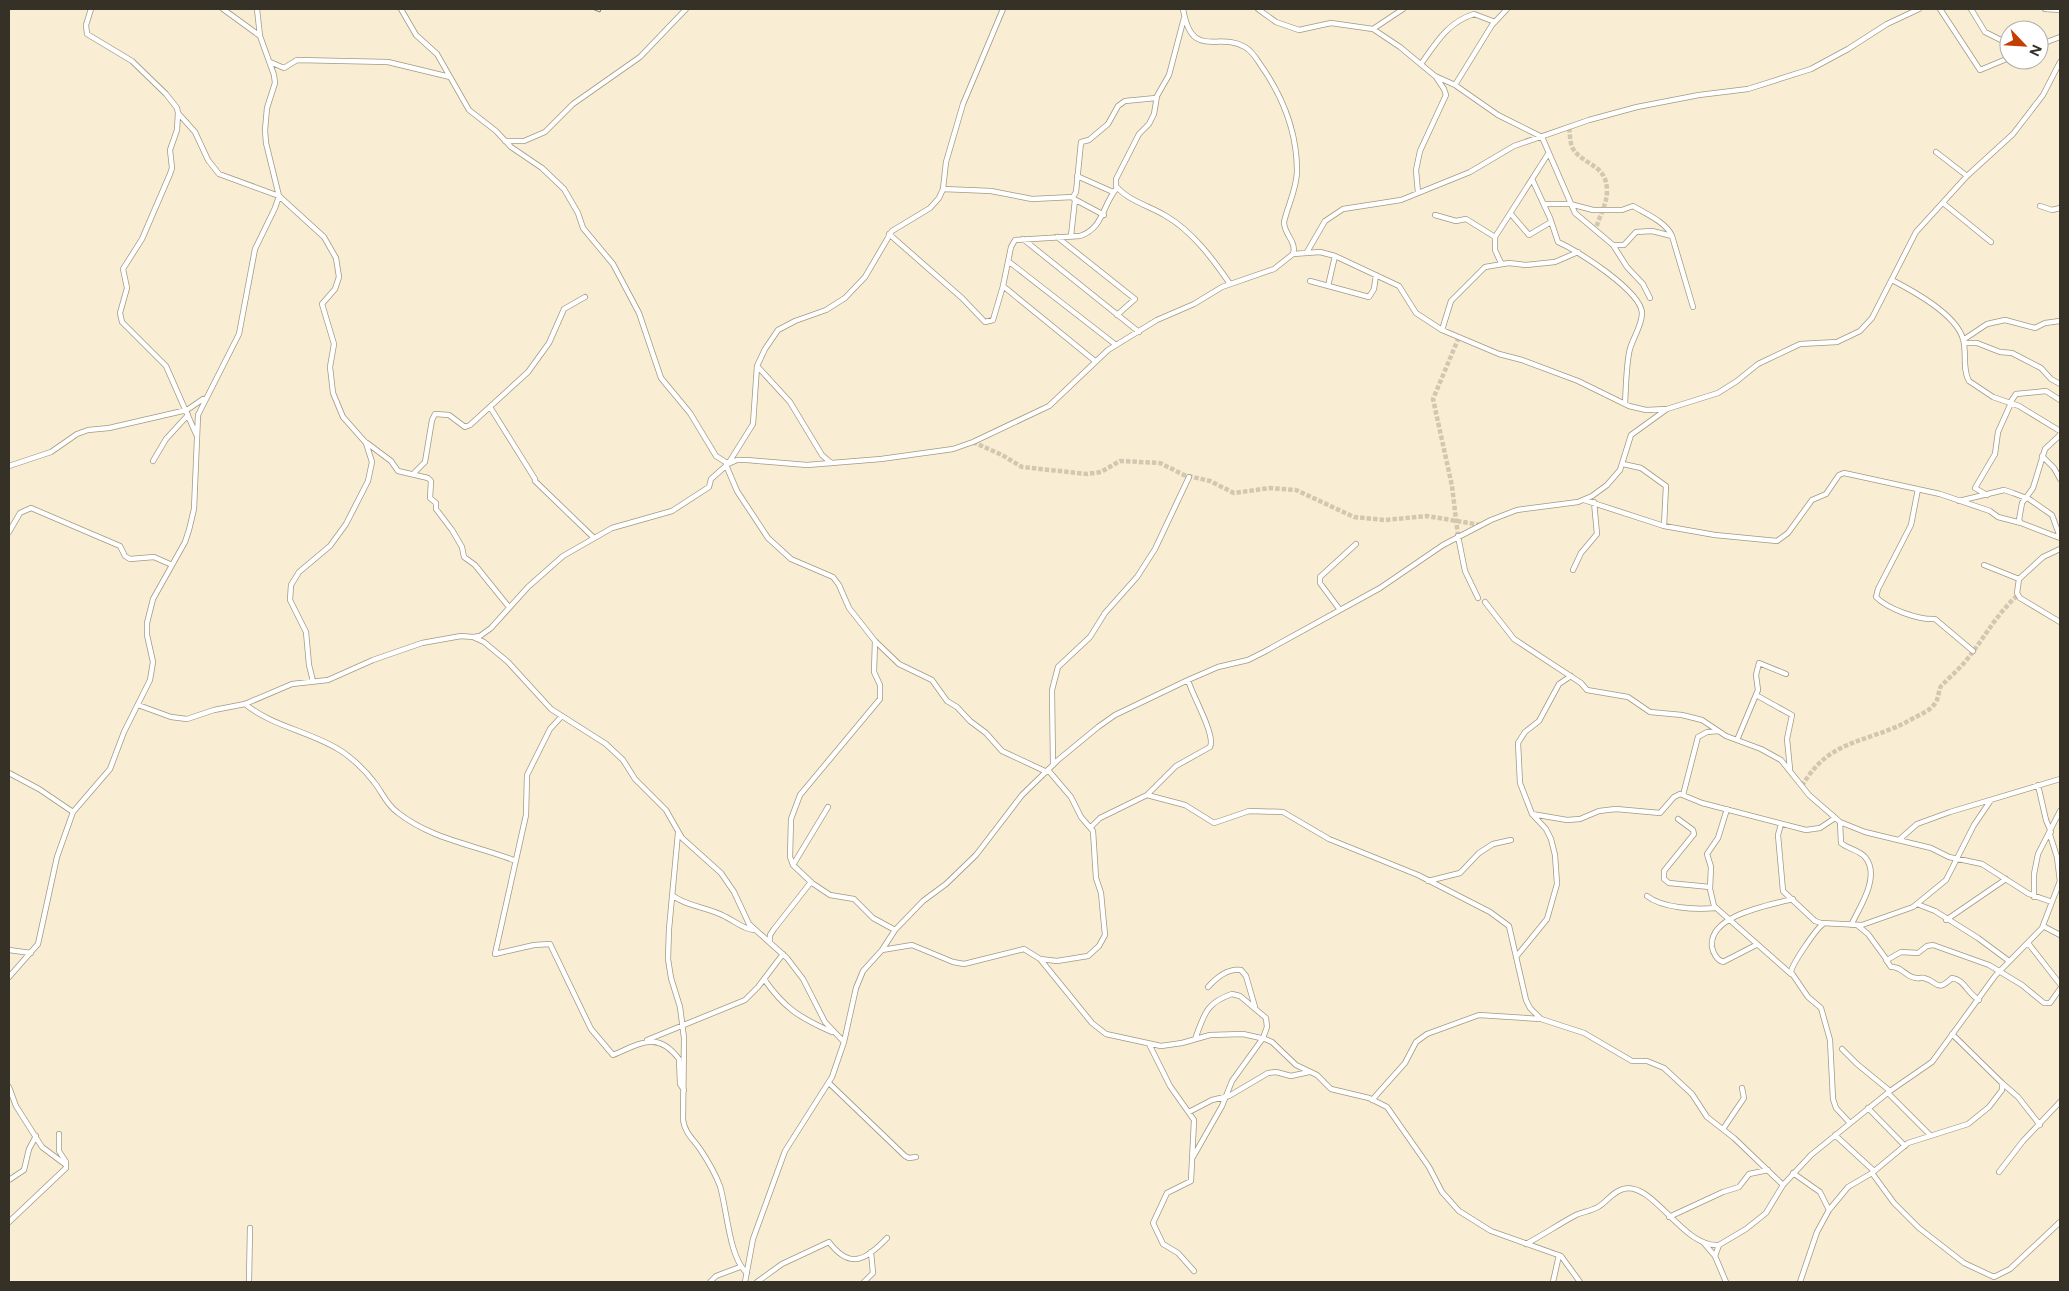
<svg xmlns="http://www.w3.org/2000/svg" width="2069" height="1291" font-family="Figtree,sans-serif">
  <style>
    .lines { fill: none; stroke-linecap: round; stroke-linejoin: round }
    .stream { stroke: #658890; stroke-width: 1 }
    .minor-tunnel { stroke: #d2c8b1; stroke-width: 4.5; stroke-dasharray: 4.5 2; stroke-linecap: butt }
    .minor-casing { stroke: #a39981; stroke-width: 6 }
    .minor { stroke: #fff; stroke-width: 4.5 }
  </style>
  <rect width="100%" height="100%" fill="#f9eed4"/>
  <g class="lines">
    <!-- stream -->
    <path class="stream" d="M592 9 600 12 601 9"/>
    <!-- minor-tunnel -->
    <path class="minor-tunnel" d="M1569 128C1570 133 1570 142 1572 147 1582 166 1607 163 1607 191 1607 205 1599 216 1596 229
      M973 442 1002 455 1022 467 1087 474 1101 472 1120 461 1160 463 1184 475 1210 481 1234 493 1270 488 1296 490 1354 517 1385 520 1427 516 1481 525
      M1458 536 1452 486 1433 399 1459 337
      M1802 786C1830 737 1868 744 1912 719 1919 715 1927 712 1932 707 1941 698 1937 690 1942 685 1949 678 1957 671 1964 663 1983 641 1995 615 2018 595"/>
    <!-- minor casing -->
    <g class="minor-casing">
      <path id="minor" d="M91 9 86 25 87 34 132 61 166 94 177 108 178 113 177 130 170 150 172 168 170 174 142 239 123 269 127 288 120 313 122 322 166 366 196 434
        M223 9 260 36
        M401 9 416 35 437 54 469 110 496 131 511 147 542 168 564 189 578 213 583 228 613 264 639 313 661 378 690 413 716 456 727 463
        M1258 9 1276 22 1299 30 1331 23 1373 29 1400 47 1435 76 1455 85 1498 115 1542 137 1575 213 1613 245 1627 267 1643 284 1650 298
        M1940 9 1980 70 2009 58
        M1971 9 1985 32 2003 41 2009 47
        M2045 9 2060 10
        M1184 18 1169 75 1157 96 1154 114 1149 124 1139 134 1116 179V186C1128 201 1150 206 1166 216 1192 231 1213 259 1230 284
        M1373 29 1403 9
        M2039 45 2060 37
        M270 62 284 68 297 60 388 62 450 77
        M1421 64C1436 43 1448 22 1474 14L1495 22
        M1455 85 1492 25 1507 9
        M178 113 195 132 208 160 219 174 279 196 324 237 336 258 339 277 335 289 322 304 334 344 330 367 333 393 343 417 366 443 372 462 368 481 346 524 330 546 299 572 291 585 290 600 306 632 309 665 313 681
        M505 141H524L545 132 573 104 640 57 686 9
        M1936 152 1967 176
        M1077 176 1113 192
        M1532 179 1550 218 1558 242C1577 250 1641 291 1642 313 1642 327 1631 340 1629 353 1626 370 1626 387 1625 404
        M943 189 991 191 1032 199 1073 197 1076 192 1081 142 1089 140 1108 124 1118 106 1125 101 1156 98
        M1418 193 1416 170 1420 151 1446 95 1444 89 1436 77
        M1074 199 1104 215
        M1943 203 1991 242
        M1544 204H1570L1593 210H1622L1633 206C1646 214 1666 222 1672 236L1693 307
        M2040 206 2052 210 2060 208
        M1511 214 1529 235 1551 222
        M1435 215 1456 221 1466 219 1495 237
        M889 234 962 298 985 322 993 320 1003 286
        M1071 236 1075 200
        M1057 237 1135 299 1117 315
        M1023 239 1139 332
        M1613 245H1624L1636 232 1652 231 1672 236
        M1307 252 1325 221 1343 209 1401 200 1470 172 1514 146 1589 120 1637 107 1699 95 1748 89 1811 69 1848 49 1887 24 1919 9
        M1293 254 1320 252 1335 256 1399 286 1416 313 1442 330 1499 354 1522 360 1578 381 1629 406 1646 410 1667 409
        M1008 261 1116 345
        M1501 263 1495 250V237L1548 154
        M1892 280C1913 291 1956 314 1963 339 1967 353 1962 369 1969 381L1993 397 2019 406 2060 431
        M1310 281 1369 297 1374 289 1376 275
        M1328 286 1335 256
        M1442 330 1451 301 1485 267 1509 263 1526 265 1555 262 1578 252
        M1963 340 1987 324 2005 320 2035 328 2045 323 2060 321
        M1964 343H1977L2000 352 2012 353 2041 368 2051 379 2060 384
        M1095 361 1003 286 1011 247 1015 240 1080 236C1104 228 1102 205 1117 188
        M757 366 790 402 822 455 831 463
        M2010 403 2016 394 2046 391 2060 400
        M490 407 535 479
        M2060 435 2045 449 2033 488 2022 503 2019 520 2021 523 2060 538
        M367 443 391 461 398 471 428 478 431 481 430 498 436 503V509L452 530 462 547 464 557 475 565 509 607
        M2042 456 2054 468 2060 479
        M153 461 166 439 188 415
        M728 464 753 424 757 366 765 349 778 330 795 321 826 310 845 298 865 277 892 231 930 208 939 198 943 189 946 162 963 104 1003 9
        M1623 464 1641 468 1666 486 1664 526
        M726 465 737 491 768 538 791 559 833 577 839 585 849 608 875 641 899 664 932 680 947 701 957 707 970 721 986 733 1002 751 1047 772
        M9 466 51 452 77 434 88 430 109 428 187 410 203 399
        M414 473 425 462 432 420 435 414 449 415 465 427 470 425 528 372 549 343 564 309 585 297
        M535 481 593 537
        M1918 489 1911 525 1878 589 1876 597C1888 609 1918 620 1935 619L1973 651
        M1987 495 1975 488 1995 454 1998 432 2011 403
        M1584 500 1664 526 1715 535 1777 541 1788 533 1812 500 1826 494 1839 475 1844 473 1940 494 1990 511 1998 517 2021 523
        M1959 501 2004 490 2013 493 2029 499 2052 515 2060 537
        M9 532 20 513 31 508 120 546 125 556 130 559 154 557 172 565
        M1458 536 1465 571 1478 598
        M1984 565 2019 579 2043 557 2060 549
        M1573 570 1581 553 1597 534 1594 502
        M2019 579 2017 593 2020 598 2060 622
        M1485 602 1514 639 1581 683 1587 690 1628 697 1650 712 1682 715 1702 720 1726 736 1761 749 1781 760 1809 795 1840 822 1865 832 1931 848 1949 857 1982 864 2029 894 2052 902
        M1340 610 1320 583V577L1356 544
        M473 637 480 636 491 628 528 587 563 556 612 528 672 511 709 487 711 479 728 464 737 460H747L807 465 881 459 953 449 973 442 1049 406 1108 350 1157 320 1194 304 1222 287 1274 269 1293 254C1297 241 1284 235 1284 222 1288 205 1297 188 1297 171 1297 132 1282 95 1260 64 1256 58 1252 51 1245 47 1217 31 1192 61 1183 9
        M875 641 874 672 880 685V699L800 795 791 819 790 857 793 865 812 883 830 895 854 899 873 918 895 930
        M1756 695 1792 715 1787 739 1790 769
        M245 704C272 726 308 731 338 749 350 756 365 770 374 782 382 792 386 804 397 812 432 840 476 845 516 861
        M138 705 171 717 187 719 214 710 245 704 292 684 328 680 373 660 422 643 461 636 473 637 484 642 508 662 551 709 606 744 623 760 635 779 666 810 682 838 721 873 734 892 749 924 787 958 803 979 825 1022 844 1042
        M561 717 550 729 527 775 526 815 495 954 534 945 550 944 591 1029 613 1055C640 1044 657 1030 679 1059L680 1084 684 1090
        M1737 740 1758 690 1756 675 1759 663 1786 674
        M1053 765 1052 690 1058 667 1090 637 1105 613 1137 577 1155 549 1189 477
        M9 773 39 789 73 812
        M2038 785 2046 820 2051 832
        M1147 795 1185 805 1214 823 1249 811 1283 812 1329 839 1418 875 1490 912 1509 926 1526 1000 1530 1008 1540 1018
        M1683 795 1698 737 1707 732 1718 731
        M1727 809 1718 838 1707 854 1711 867 1710 889 1714 906 1791 974
        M1532 814 1567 820 1580 819 1599 811 1616 809 1660 813 1674 797 1680 794 1702 803 1806 830 1820 828 1835 818
        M1678 819 1693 830 1694 834 1664 871V879L1669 883 1710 887
        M1840 822 1841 843C1848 849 1859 850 1865 857 1881 876 1860 907 1851 925
        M1781 824 1778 835 1783 891 1815 921 1821 923 1862 925 1913 907 1946 880 1974 825 1991 800
        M1091 827 1100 818 1147 795 1176 766 1210 747C1216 735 1192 695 1188 680
        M678 833 669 929 668 959 671 978 680 1007 684 1038 683 1120C685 1133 693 1139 700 1149 708 1161 715 1173 720 1186 727 1209 729 1258 747 1273
        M2050 835 2057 857 2060 882
        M1900 839 1917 824 1950 812 2060 779
        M793 865 828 807
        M1428 881 1460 873 1479 853 1493 844 1511 840
        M672 895C687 907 709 907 726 917 736 922 743 929 754 930
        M1647 896C1662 908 1696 910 1715 908
        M2034 897V874L2038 854 2060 811
        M1917 904 1935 911 1978 938 2009 961
        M1946 920 2006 879
        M1823 924C1816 929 1792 964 1791 972L1808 997 1821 1008 1830 1040 1833 1099 1836 1108 1850 1123
        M1857 925 1868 934 1887 960 1901 952 1918 953 1927 946 1933 945 1989 965 2022 985 2044 1003H2050L2060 989
        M2043 926 2060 935
        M770 942V935L774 929 811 882
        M2028 943 2060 984
        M1756 945 1723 962C1717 960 1713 953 1712 947 1708 915 1770 905 1793 899
        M9 950 31 953
        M882 950 912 945 953 962 964 964 1024 949 1040 959 1092 1023 1106 1034 1161 1046 1182 1043 1210 1035 1243 1034 1265 1039 1272 1042 1296 1065 1317 1075 1331 1089 1369 1098 1387 1107 1429 1167 1442 1192 1459 1211 1491 1231 1561 1256 1580 1282
        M1516 957 1547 919 1557 884 1555 855 1551 839 1546 829 1532 814 1520 783 1518 743 1525 732 1539 721 1559 684 1571 676
        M1040 959 1057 961 1088 956 1099 946 1105 935 1101 893 1096 878 1093 831 1081 817 1071 797 1048 770
        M1886 960 1891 967C1902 966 1905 977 1916 978 1919 979 1921 977 1924 978 1939 982 1936 993 1952 978 1965 980 1966 992 1979 1000
        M9 977 38 944 57 857 73 812 110 769 124 732 150 680 153 662 147 635V623L153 599 185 542 189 530 194 509 198 415 239 334 255 249 275 208 279 196 266 143 265 130 267 108 275 83 274 75 260 36 257 9
        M764 979C784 1008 800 1018 832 1032
        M1208 987C1216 978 1228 968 1241 970L1246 976 1255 1007
        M647 1040 745 1000 758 987 783 954
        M1149 1044 1170 1086 1194 1120 1191 1181 1167 1193 1153 1223 1163 1244 1178 1253 1194 1271
        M1842 1049 1857 1064 1890 1091
        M829 1083 905 1156 909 1158 916 1157
        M2002 1083 2018 1097 2040 1125
        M9 1087 16 1106 42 1147 66 1165
        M1888 1093 1930 1135
        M1372 1100 1405 1063 1416 1042 1427 1034 1479 1015 1541 1019 1584 1033 1632 1061H1647L1664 1068 1692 1094 1707 1117 1734 1138 1783 1185
        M1868 1108 1905 1146
        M1189 1112 1212 1100 1229 1096 1268 1073 1276 1072 1291 1076 1309 1072
        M1723 1129 1744 1098 1742 1088
        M1835 1135 1874 1171
        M1193 1157 1222 1106 1232 1081 1263 1038 1267 1027 1266 1018 1240 996 1232 994C1205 1003 1204 1016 1195 1039
        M1999 1172 2023 1141 2060 1102
        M1793 1173 1820 1192 1829 1210
        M1872 1173 1894 1203 1919 1228 1964 1263 1994 1277 2010 1269 2060 1222
        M9 1180 24 1170 29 1149 36 1136
        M1669 1217 1723 1192 1739 1187 1749 1174 1768 1170
        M9 1222 66 1168V1162L59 1151V1134
        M1703 1242 1715 1256
        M1526 1244C1543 1235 1559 1224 1576 1215 1583 1212 1591 1211 1598 1207 1607 1202 1612 1192 1623 1189 1653 1180 1682 1248 1719 1245
        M249 1282 250 1228
        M710 1282 716 1276 740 1267
        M745 1282 753 1239 785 1151 832 1077 844 1042 856 988 863 971 882 950 895 930 923 901 946 884 976 855 1022 795 1058 760 1098 727 1115 715 1188 680 1218 667 1248 660 1264 652 1380 588 1443 545 1491 520 1517 510 1578 502 1592 496 1607 485 1620 470 1631 435 1667 409 1718 393 1737 381 1758 364 1800 344 1837 342 1860 331 1872 318 1916 232 1967 176 2013 134 2043 95 2060 62
        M757 1282 782 1264 829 1242C850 1270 866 1260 887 1238
        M864 1282 873 1273 871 1252
        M1553 1282 1559 1255
        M1726 1282 1715 1256 1719 1245 1746 1229 1766 1213 1783 1185 1811 1155 1890 1091 1932 1062 1995 976 2042 928 2060 881
        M1800 1282 1817 1232 1829 1210 1848 1187 1872 1173 1908 1143 1968 1124 1989 1107 2002 1090V1083L1952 1034"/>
    </g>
    <!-- minor -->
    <use href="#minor" class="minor"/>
  </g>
  <!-- border -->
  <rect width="2069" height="1291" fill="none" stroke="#353127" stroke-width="20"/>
  <!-- north arrow -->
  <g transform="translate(2024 45) rotate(115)"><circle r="24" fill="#ffffff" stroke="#aeada9"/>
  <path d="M0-4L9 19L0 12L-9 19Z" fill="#c43d01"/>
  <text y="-8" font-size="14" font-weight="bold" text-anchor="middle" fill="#353127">N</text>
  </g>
</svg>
